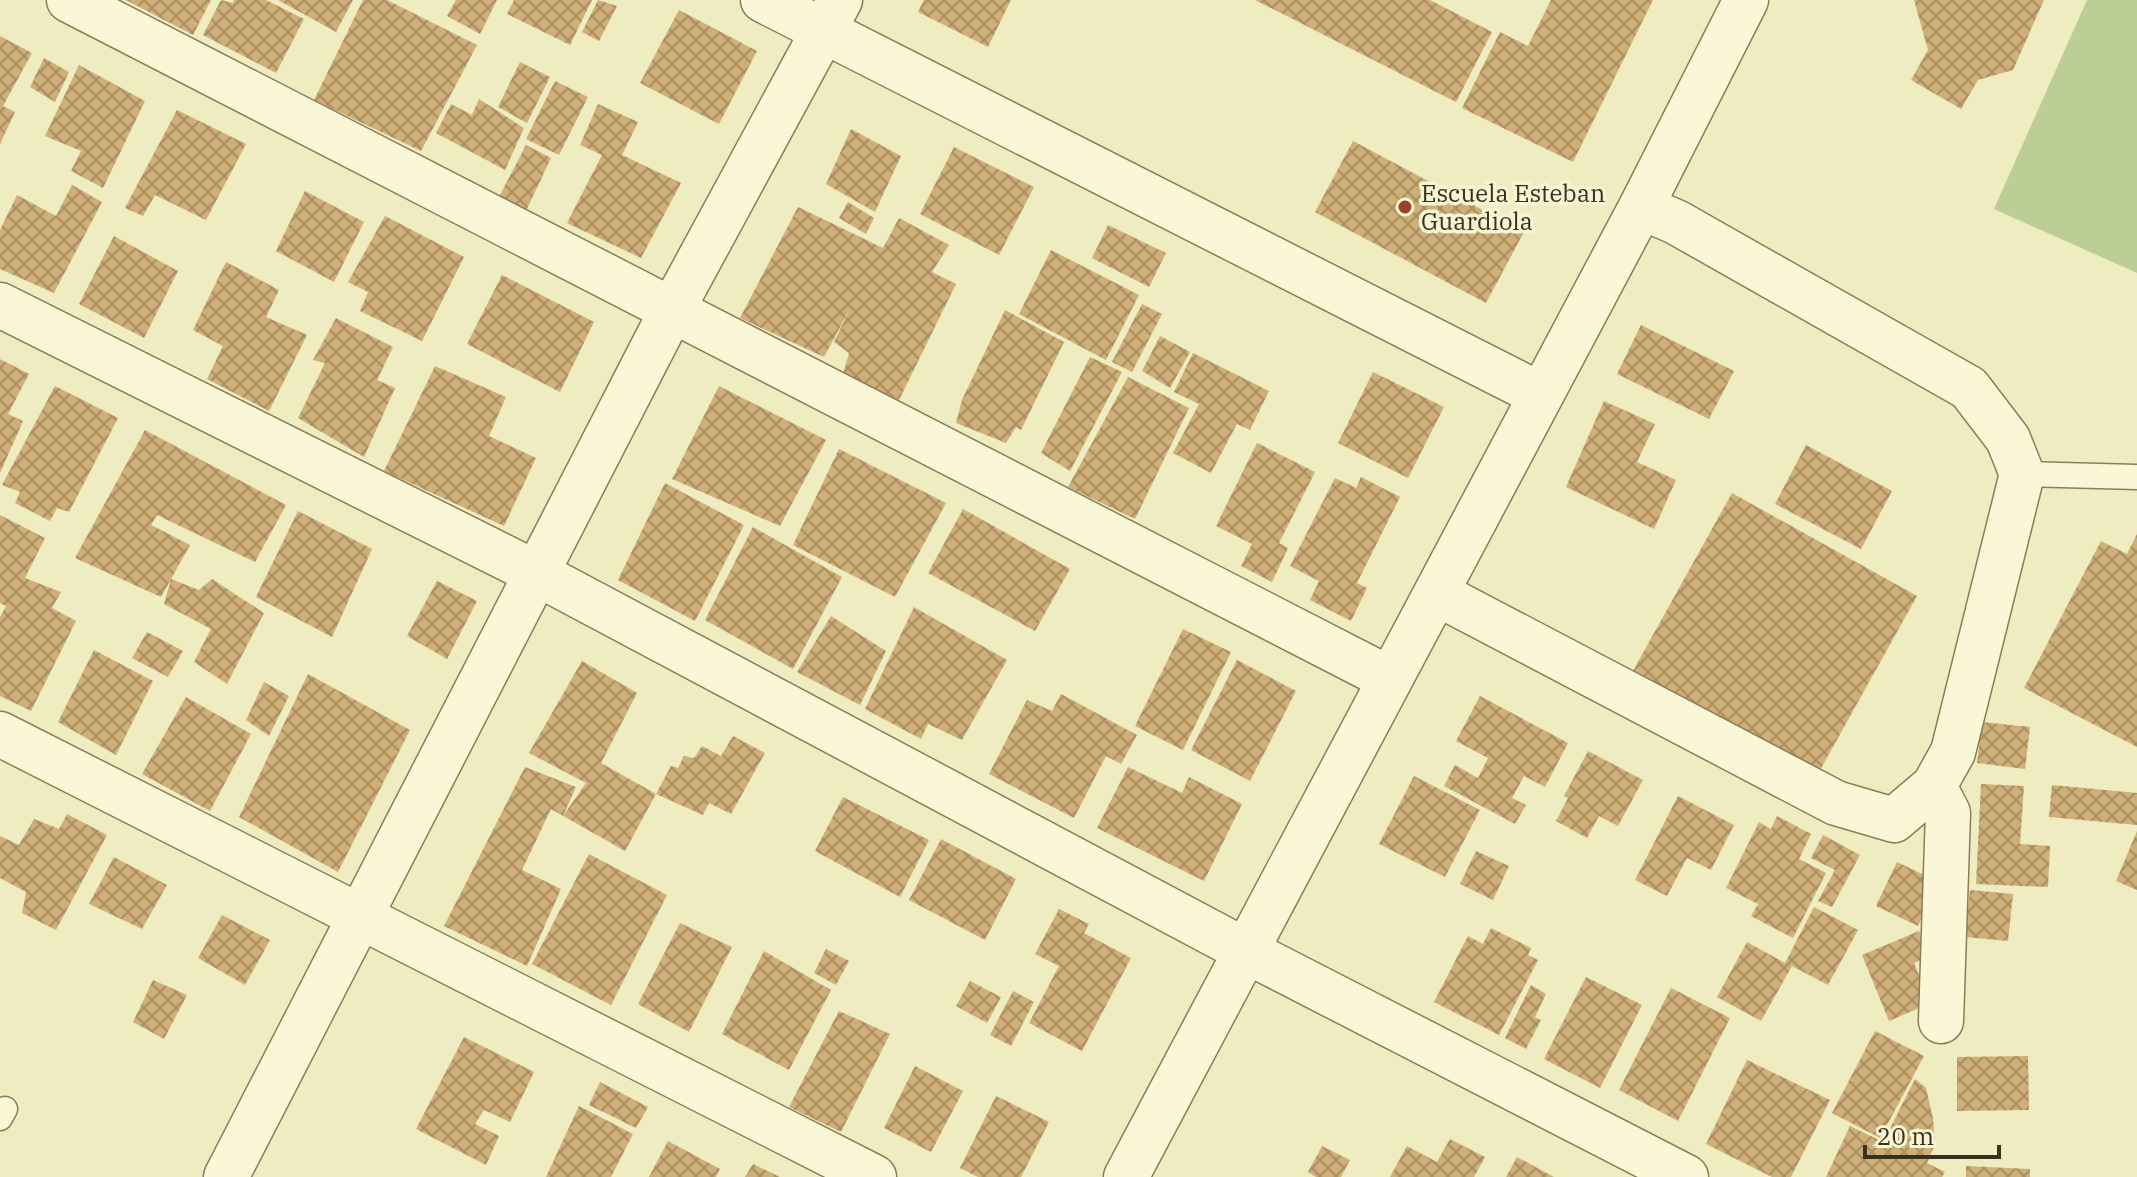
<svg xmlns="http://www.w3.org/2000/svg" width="2137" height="1177" font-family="'IBM Plex Serif',serif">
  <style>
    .grass { fill: #bbce96 }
    .building { fill: url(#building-cross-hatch) }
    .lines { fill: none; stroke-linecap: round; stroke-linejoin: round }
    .lane-casing { stroke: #8a7e59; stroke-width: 27 }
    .street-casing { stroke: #8a7e59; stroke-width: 47 }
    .lane { stroke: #faf7d6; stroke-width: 24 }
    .street { stroke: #faf7d6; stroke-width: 44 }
    .poi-dot { fill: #9b4027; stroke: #f6f4d2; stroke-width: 3 }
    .labels { text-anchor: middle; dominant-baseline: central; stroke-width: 7; stroke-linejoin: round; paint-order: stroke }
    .poi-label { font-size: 24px; fill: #39311d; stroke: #f6f4d2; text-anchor: start }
  </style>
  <defs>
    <pattern id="building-cross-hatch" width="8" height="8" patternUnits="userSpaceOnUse" patternTransform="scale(2)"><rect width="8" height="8" fill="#cfaf77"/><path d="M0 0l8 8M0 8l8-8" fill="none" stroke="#a98f61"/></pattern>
  </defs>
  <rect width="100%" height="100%" fill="#efecc2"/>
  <!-- grass -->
  <path class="grass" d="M2087 0H2137V273L1994 209Z"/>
  <!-- building -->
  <path class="building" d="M126 0H211L193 35Z
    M221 0 233 3 234 0H266L304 19 276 73 203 35Z
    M278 0H353L336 32Z
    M363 0H387L477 45 421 151 314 100Z
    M456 0H497L480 34 447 16Z
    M514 0H592L570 45 507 14Z
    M598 0 617 6 599 41 582 32Z
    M924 0H1011L988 47 918 12Z
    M1255 0H1430L1492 32 1456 102Z
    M1551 0H1653L1573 162 1462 108 1500 32 1528 46Z
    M1914 0H2044L2013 70 1978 80 1961 109 1911 80 1928 50Z
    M679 10 757 51 719 124 640 83Z
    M0 36 32 53 3 106 15 112 0 144Z
    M44 58 69 72 55 102 30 87Z
    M520 62 550 77 527 123 498 107Z
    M79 65 145 101 103 188 71 171 81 151 45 136Z
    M555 81 588 97 559 155 526 139Z
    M479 99 524 128 505 170 436 133 451 104 472 115Z
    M598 104 638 122 622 155 681 183 641 258 567 223 602 155 580 145Z
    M177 110 246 144 206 220 155 195 143 216 125 208Z
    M851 129 901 156 875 212 826 184Z
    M1353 141 1524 232 1486 303 1315 212Z
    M526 145 551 158 526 211 499 197Z
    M954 147 1034 187 999 255 920 214Z
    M72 185 102 202 54 293 0 269V230L17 195 56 216Z
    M305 191 364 222 334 282 276 251Z
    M848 202 874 218 866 234 839 218Z
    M798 207 883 248 899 218 949 245 932 272 956 284 899 400 843 374 849 353 834 342 851 307 824 357 740 318Z
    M385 216 464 257 422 341 360 311 368 292 348 282Z
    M1108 225 1166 253 1149 287 1092 258Z
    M114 236 178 271 144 338 79 304Z
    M1051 250 1139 295 1106 360 1019 314Z
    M226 262 279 290 266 317 307 335 269 411 207 379 223 346 193 330Z
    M502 275 594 322 560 392 467 344Z
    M1142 304 1162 314 1132 372 1112 362Z
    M1005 310 1064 342 1021 430 1016 427 1006 443 956 423 962 400Z
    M336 318 393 347 377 380 395 388 364 457 298 418 325 363 313 360Z
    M1641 325 1734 371 1709 419 1617 374Z
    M1160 336 1190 352 1170 388 1142 371Z
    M1193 353 1269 391 1250 430 1237 424 1211 473 1173 453 1199 404 1174 392Z
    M1090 357 1122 372 1070 471 1041 453Z
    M0 359 29 374 8 414 23 421 0 473Z
    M435 366 506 397 489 436 536 458 504 526 384 471Z
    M1373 372 1444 407 1408 478 1338 443Z
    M1128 377 1189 408 1135 519 1068 487Z
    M55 386 118 418 69 512 57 508 50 521 15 503 20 492 2 485Z
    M719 386 826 440 780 526 672 479Z
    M1604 401 1655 424 1637 462 1676 480 1654 529 1566 487Z
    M145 430 286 505 255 562 157 515 151 525 190 545 161 597 75 558Z
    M1257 443 1315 472 1279 543 1288 548 1272 582 1241 566 1252 544 1216 526Z
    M1806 445 1892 491 1861 549 1775 504Z
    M839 449 946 503 895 597 793 545Z
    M1361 477 1400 497 1357 583 1367 588 1351 621 1310 600 1319 581 1290 566 1335 478 1356 488Z
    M665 483 744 525 695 621 618 580Z
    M1732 493 1917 596 1814 781 1629 678Z
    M963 509 1070 569 1035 631 928 573Z
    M298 511 372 549 332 637 256 597Z
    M0 515 45 538 25 578 61 592 52 608 76 621 31 711 0 696V617L6 606 0 603Z
    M753 527 842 577 793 669 705 620Z
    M2137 534V747L2024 688 2101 541 2127 554Z
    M171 579 199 590 212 579 264 613 227 684 194 662 211 629 164 604Z
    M437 581 477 601 447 659 407 636Z
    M914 607 1007 660 962 740 928 724 921 739 865 709Z
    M831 616 886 651 860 705 797 672Z
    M1183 629 1231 652 1183 750 1135 726Z
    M147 632 183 651 168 677 132 658Z
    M94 650 153 681 116 755 58 722Z
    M1237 660 1296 691 1250 781 1191 750Z
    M582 661 637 693 601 763 656 794 671 766 678 768 684 756 694 758 702 746 721 756 733 736 765 753 731 814 709 803 703 815 656 794 625 851 551 809 522 870 561 889 527 966 444 926 525 767 576 787 563 816 586 783 529 753Z
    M308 674 410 730 338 872 239 817Z
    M264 682 289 696 269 736 246 720Z
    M1061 694 1137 735 1121 764 1106 756 1074 818 989 774 1027 700 1052 711Z
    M1480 696 1568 743 1545 787 1524 776 1512 798 1526 805 1515 824 1444 786 1455 765 1478 778 1488 758 1456 741Z
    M186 697 251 734 210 811 142 774Z
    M1982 722 2030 727 2025 769 1977 763Z
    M1588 751 1643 780 1618 826 1599 816 1587 838 1556 821 1568 798 1564 796Z
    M1128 767 1182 793 1189 777 1242 804 1204 881 1097 828Z
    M1414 776 1480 810 1445 877 1379 844Z
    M1981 784 2024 786 2020 844 2050 846 2048 887 1976 884Z
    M2052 785 2137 793V825L2049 817Z
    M1678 796 1734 825 1711 870 1687 858 1667 896 1635 880Z
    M843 797 929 840 900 897 815 851Z
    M67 814 107 835 56 930 22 913 26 892 0 878V836L19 845 34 819 59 829Z
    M1777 816 1811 834 1799 859 1826 873 1793 938 1751 916 1758 904 1726 888 1759 822 1771 829Z
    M2137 831V890L2116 881Z
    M1823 835 1860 855 1832 907 1818 901 1835 870 1811 858Z
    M941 839 1016 879 985 940 909 900Z
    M1476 851 1509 866 1493 900 1460 884Z
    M589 854 667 895 611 1005 532 964Z
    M114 857 167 885 142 929 89 904Z
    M1897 862 1939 882 1918 926 1876 906Z
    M1970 890 2013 894 2008 941 1965 937Z
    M1814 907 1858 930 1828 985 1792 966 1761 1021 1717 997 1747 942 1785 963Z
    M1059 909 1089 924 1084 933 1131 958 1082 1051 1029 1023 1059 966 1035 954Z
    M222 915 270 940 245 985 198 958Z
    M680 923 732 947 689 1032 638 1004Z
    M1491 928 1531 948 1528 955 1538 960 1499 1035 1434 1002 1468 936 1483 944Z
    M1919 931 1929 956 1914 963 1931 1003 1889 1021 1862 955Z
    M826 949 849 961 836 985 814 973Z
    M764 951 831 990 789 1070 722 1034Z
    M1586 977 1642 1005 1600 1088 1544 1059Z
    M153 980 187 995 164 1039 133 1022Z
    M970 981 1001 997 987 1023 956 1006Z
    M1531 985 1546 994 1535 1017 1541 1020 1526 1049 1505 1038Z
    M1671 988 1730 1018 1678 1121 1619 1090Z
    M1013 991 1034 1002 1011 1046 990 1035Z
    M839 1011 890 1034 841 1132 789 1107Z
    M1875 1031 1924 1056 1880 1138 1832 1113Z
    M464 1037 534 1072 510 1122 484 1110 475 1124 499 1136 486 1165 416 1129Z
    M2028 1056 2029 1110 1957 1111V1057Z
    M1747 1060 1830 1100 1791 1177H1772L1706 1144Z
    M915 1066 963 1091 931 1152 884 1128Z
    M1915 1079 1926 1088 1933 1118 1935 1145 1927 1163 1945 1172 1942 1177H1826L1850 1126 1883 1142Z
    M600 1082 648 1107 636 1128 589 1105Z
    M996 1096 1049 1122 1021 1177H978L960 1168Z
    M579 1106 633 1134 611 1177H546Z
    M1450 1139 1485 1157 1474 1177H1390L1407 1146 1437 1162Z
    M668 1141 720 1169 716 1177H649Z
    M1322 1146 1350 1160 1341 1177H1316L1308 1172Z
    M1517 1157 1554 1177H1506Z
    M753 1164 780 1177H745Z
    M1966 1166 2030 1169V1177H1966Z"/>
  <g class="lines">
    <!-- lane casing -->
    <g class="lane-casing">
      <path id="lane" d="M2022 474 2137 477
        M0 1118 5 1109"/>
    </g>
    <!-- street casing -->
    <g class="street-casing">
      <path id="street" d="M69 0 1390 679
        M763 0 1541 395
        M0 305 536 573 1246 951 1686 1177
        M1436 593 1836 803 1894 820 1934 786 1953 752 2022 474 2008 439 1969 388 1676 222 1641 207
        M0 734 874 1177
        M1934 786 1948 813 1941 1021
        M226 1177 672 310 840 0
        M1126 1177 1641 207 1746 0"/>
    </g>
    <!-- lane -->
    <use href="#lane" class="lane"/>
    <!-- street -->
    <use href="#street" class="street"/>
  </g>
  <!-- markers -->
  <circle class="poi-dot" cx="1405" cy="207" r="8"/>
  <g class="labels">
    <!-- poi labels -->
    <g class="poi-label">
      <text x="1421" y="193">Escuela Esteban<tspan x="1421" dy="28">Guardiola</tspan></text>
    </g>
  </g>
  <!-- scale -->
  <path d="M1865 1145v12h134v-12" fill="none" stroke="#39311d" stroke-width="4"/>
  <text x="1877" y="1145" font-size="24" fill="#39311d" stroke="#f6f4d2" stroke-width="6" paint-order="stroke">20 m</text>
</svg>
